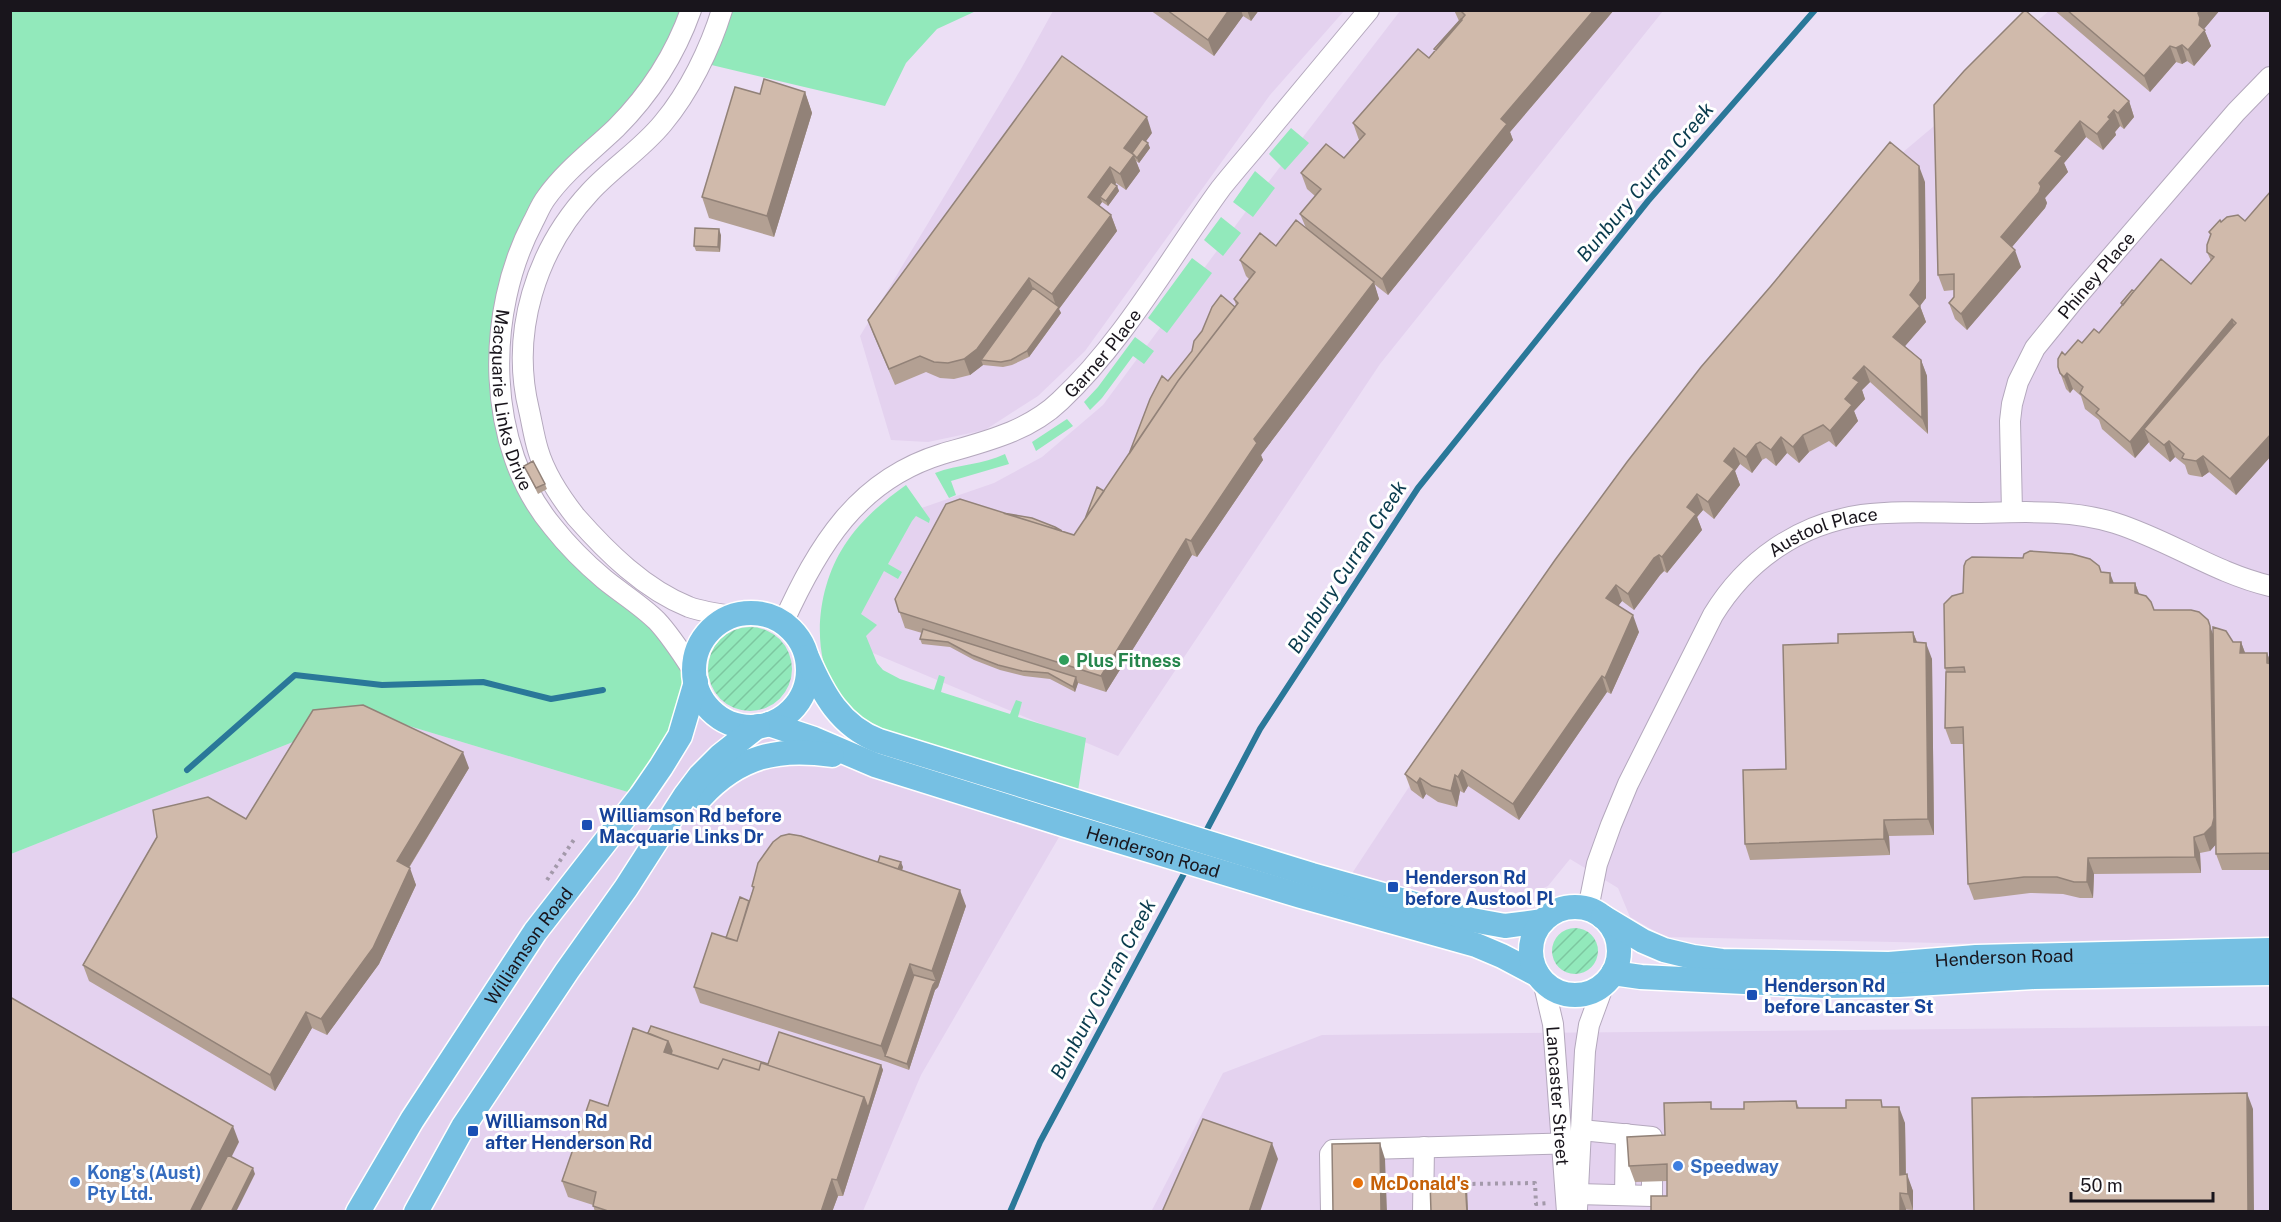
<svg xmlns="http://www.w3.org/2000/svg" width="2281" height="1222" font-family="'Public Sans',sans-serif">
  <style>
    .built { fill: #e4d2ef }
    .grass { fill: #92e9bb }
    .garden { fill: url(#garden-furrows) }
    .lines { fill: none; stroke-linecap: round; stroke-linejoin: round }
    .stream { stroke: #2a7899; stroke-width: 6 }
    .minor-casing { stroke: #b4a8bd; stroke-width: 22 }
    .major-casing { stroke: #fff; stroke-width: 27 }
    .path { stroke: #a399aa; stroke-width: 4; stroke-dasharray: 3 4.5; stroke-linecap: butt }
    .minor { stroke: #fff; stroke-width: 20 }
    .major { stroke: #76c0e3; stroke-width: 24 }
    .wall { fill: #b3a093 }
    .shaded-wall { fill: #928278 }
    .building { fill: #d0baab; stroke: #928278; stroke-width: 1.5 }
    .leisure-dot { fill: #2e9e5b; stroke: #fff; stroke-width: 2 }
    .transit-dot { fill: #1a4fb4; stroke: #fff; stroke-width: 2 }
    .shop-dot { fill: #3f7fe0; stroke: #fff; stroke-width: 2 }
    .food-dot { fill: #e8710a; stroke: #fff; stroke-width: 2 }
    .labels { text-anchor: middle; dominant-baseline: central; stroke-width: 6; stroke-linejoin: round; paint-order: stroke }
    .street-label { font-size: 18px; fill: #19151c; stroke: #fff }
    .leisure-label { font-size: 18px; font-weight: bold; fill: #27864d; stroke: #fff; text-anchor: start }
    .transit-label { font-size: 18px; font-weight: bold; fill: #164399; stroke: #fff; text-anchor: start }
    .shop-label { font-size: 18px; font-weight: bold; fill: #366cbe; stroke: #fff; text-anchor: start }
    .food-label { font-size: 18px; font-weight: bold; fill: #c56008; stroke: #fff; text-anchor: start }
    .water-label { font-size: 20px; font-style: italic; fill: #093b4d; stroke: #fff }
  </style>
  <defs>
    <pattern id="garden-furrows" width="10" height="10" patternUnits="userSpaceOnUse" patternTransform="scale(1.5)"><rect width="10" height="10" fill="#92e9bb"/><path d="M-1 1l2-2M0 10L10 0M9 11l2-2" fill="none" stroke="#7dc7a0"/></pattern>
  </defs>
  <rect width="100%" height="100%" fill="#ecdff5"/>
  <!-- built -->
  <path class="built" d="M1053 11H1344L1270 95 1085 351 1038 396 985 430 928 442 891 440 860 336 1021 69Z
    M1400 11H1663L1380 364 1118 756 823 632 907 513 994 483 1042 457 1103 405 1250 206Z
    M2049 11H2270V950L1665 937 1630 917 1618 888 1570 859 1548 886 1472 920 1345 884 1409 787 1557 577 1896 158 1940 121 2031 26Z
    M696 682 707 709 720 720 734 727 758 726 1066 825 921 1075 863 1211 11 1212V854L366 713 641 796Z
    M2270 1026V1211L1151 1212 1223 1073 1322 1035Z"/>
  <!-- grass -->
  <path class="grass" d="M11 11H689L679 40 547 197 515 262 499 367 526 483 605 580 694 672 641 796 366 713 11 854Z
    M724 11H976L937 29 906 63 885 106 699 62Z
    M1291 128 1309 143 1285 170 1269 154Z
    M1255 171 1275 188 1253 217 1233 202Z
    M1221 217 1241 233 1223 256 1204 240Z
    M1192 258 1212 273 1167 333 1148 318Z
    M1135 337 1154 351 1144 364 1133 356 1102 398 1090 410 1084 402 1098 387Z
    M1067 419 1073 426 1036 451 1032 442Z
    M1005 454 1009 464 951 481 956 495 949 498 935 473C958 464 983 465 1005 454Z
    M906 485 930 519 929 523 916 516 912 521 888 564 902 572 898 579 884 571 861 614 877 625 866 636 877 663 883 670 900 679 934 690 939 675 945 677 941 692 1010 714 1016 700 1022 702 1018 717 1086 738 1078 791 876 728C861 719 845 706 835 691 810 649 818 586 844 546 860 521 882 502 906 485Z"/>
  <!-- garden -->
  <path class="garden" d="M708 669a42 42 0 1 1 84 0a42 42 0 1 1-84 0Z
    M1552 951a23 23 0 1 1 46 0a23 23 0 1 1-46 0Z"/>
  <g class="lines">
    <!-- stream -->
    <path class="stream" d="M187 770 295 675 382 685 483 682 551 699 603 690
      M1204 835 1260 729 1418 488 1648 201 1815 10
      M1010 1212 1040 1142 1187 868"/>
    <!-- minor casing -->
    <g class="minor-casing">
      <g id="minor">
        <path id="s1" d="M691 10C675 55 649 95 616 128 592 151 565 171 546 198 540 206 537 215 533 222 485 313 485 446 553 527 568 546 585 563 604 579 621 593 641 605 657 621 671 636 683 655 694 672"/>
        <path d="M722 10C710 49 689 92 663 123 642 149 613 167 590 192 536 250 510 332 529 410 532 423 534 437 538 450 545 474 561 498 576 517 607 552 644 589 689 607 703 612 718 614 733 616"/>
        <path id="s2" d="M2012 512 2010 421 2012 404 2018 382 2035 348 2074 300 2236 112 2270 77"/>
        <path id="s3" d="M783 623C818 546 857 480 942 454 983 442 1028 432 1060 401 1125 340 1169 259 1221 188 1237 168 1254 149 1270 129 1303 89 1336 50 1369 10"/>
        <path id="s4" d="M1588 909 1597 864 1611 825 1628 784 1713 615C1746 561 1798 524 1862 515 1899 510 1938 513 1975 513 2022 512 2071 509 2115 523 2169 540 2215 573 2270 586"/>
        <path id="s5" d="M1543 981 1553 1024 1567 1212"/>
        <path d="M1577 1194 1652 1196V1137L1581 1130"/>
        <path d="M1625 1195 1626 1134"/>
        <path d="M1577 1209 1585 1051 1589 1025 1604 984"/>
        <path d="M1331 1212 1330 1154 1333 1150 1580 1143"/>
        <path d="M1423 1212 1424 1147"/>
      </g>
    </g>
    <!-- major casing -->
    <g class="major-casing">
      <g id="major">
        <circle cx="751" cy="670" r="57"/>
        <path d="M807 657C823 694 840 726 879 741L1312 875 1472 920 1505 926 1543 921"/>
        <path id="s6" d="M769 724 814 739 875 765 1066 825 1301 896 1476 945 1502 956 1538 975"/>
        <path d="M701 797C739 756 778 747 832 755"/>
        <circle cx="1575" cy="951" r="44"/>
        <path id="s7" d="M1603 917 1643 941 1664 950 1693 957 1722 961 1889 964 1976 957 2270 950"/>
        <path d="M1613 973 1641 977 1825 986 1899 985 2034 977 2270 973"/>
        <path id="s8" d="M358 1212 412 1120 535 932 641 796 661 767 680 736 696 682"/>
        <path d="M416 1212 463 1127 567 971 626 888 685 796 700 776 720 756 758 726"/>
      </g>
    </g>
    <!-- path -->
    <path class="path" d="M547 880 575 838
      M1395 1184H1406
      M1465 1184 1535 1183 1536 1204 1548 1203"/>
    <!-- minor -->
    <use href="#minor" class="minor"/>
    <!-- major -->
    <use href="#major" class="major"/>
  </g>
  <!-- wall -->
  <path class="wall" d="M1150 10H1259L1251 21 1243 16 1214 56Z
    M1454 10H1614L1510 132 1513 140 1388 295 1374 284 1379 299 1261 455 1263 460 1197 557 1192 555 1106 692 1078 683 1075 692 1050 679 1024 676 1000 670 974 660 950 647 922 644 920 639 922 633 905 628 895 599 1062 531 1074 535 1129 454 1168 381 1236 305 1234 299 1249 279 1246 276 1240 260 1276 246 1306 228 1300 214 1315 196 1307 189 1301 173 1344 158 1359 140 1353 123 1429 58 1435 51 1434 49 1459 21Z
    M2054 10H2220L2204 29 2211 46 2194 66 2187 61 2182 64 2176 62 2150 92Z
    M805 92 812 113 774 237 709 218 702 197 760 94Z
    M2129 101 2134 117 2124 129 2120 126 2115 132 2116 135 2103 150 2086 137 2064 163 2068 172 2045 198 2047 203 2045 208 2012 247 2021 267 1967 330 1955 319 1949 303 1954 297V290L1944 291 1938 275 1934 105Z
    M1152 133 1146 141 1150 148 1139 163 1136 161 1140 171 1126 190 1116 183 1115 185 1117 186 1119 191 1108 206 1102 202 1099 206 1111 215 1117 231 1059 309 1061 313 1029 357 1012 365 1003 367 983 365 970 375 954 379 940 378 926 372 895 385 874 336 868 320Z
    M1925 182 1926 298 1920 306 1926 322 1905 346 1921 360 1927 376 1928 434 1870 382 1862 390 1865 399 1854 411 1858 421 1836 447 1829 441 1809 452 1799 463 1787 453 1776 466 1766 458 1762 460 1752 473 1740 464 1735 471 1740 485 1714 519 1703 510 1697 517 1702 530 1667 573 1664 571 1660 575 1634 610 1622 601 1618 606 1639 632 1611 694 1607 692 1519 820 1468 786 1464 793 1460 791 1457 807 1438 802 1426 794 1423 799 1411 790 1405 774Z
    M2271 191V456L2236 495 2209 472 2202 477 2190 475 2188 474 2185 465 2175 457 2170 462 2150 445 2149 442 2135 458 2102 429 2099 420 2085 409 2081 396 2073 389 2070 393 2066 389 2058 367 2065 355 2099 333 2122 305 2121 303 2134 291 2191 284 2211 261 2207 252 2210 235 2209 232 2221 222 2245 221Z
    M721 235 720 252 696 251 694 246Z
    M524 466 545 484 547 489 538 494Z
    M2023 558 2101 572 2114 583H2135L2139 594 2154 610 2233 642H2241L2245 653H2267L2271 663V870H2222L2216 854V844L2210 851 2200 853 2201 873 2094 874 2093 898H2080L2063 894 2030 893 1974 900 1968 884 1964 744H1951L1945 728 1946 672 1945 668 1963 593Z
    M1913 632 1917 642 1932 659 1934 835 1889 836 1890 855 1750 860 1745 844 1786 769 1838 643Z
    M469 768 409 868 416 885 379 964 327 1035 312 1028 275 1091 89 981 83 965 157 837 246 819Z
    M878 862 903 867 902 870 966 906 938 987 935 990 909 1070 887 1062 700 1003 694 987 749 901 753 889 752 886Z
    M648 1033 768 1064 881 1065 883 1070 843 1196H838L832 1212H595L593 1205 568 1197 562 1181 608 1106Z
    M1796 1101 1799 1108 1884 1107 1905 1123 1906 1175 1913 1191V1210L1667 1196V1181L1635 1182 1629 1166 1665 1135 1713 1109H1744Z"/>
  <!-- shaded-wall -->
  <path class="shaded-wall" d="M1229 10H1241L1243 16 1214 56 1208 40Z
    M1247 10H1259L1251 21Z
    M1594 10H1614L1510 132 1513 140 1388 295 1382 279 1501 119Z
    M2200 10H2220L2204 29 2211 46 2194 66 2188 50 2199 25 2198 13Z
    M2182 45 2187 61 2182 64 2176 48Z
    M2170 46 2176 62 2150 92 2144 76Z
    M805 92 812 113 774 237 767 216Z
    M2129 101 2134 117 2124 129 2118 113Z
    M2114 110 2120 126 2115 132 2116 135 2103 150 2097 134Z
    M1147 117 1152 133 1135 156H1134L1140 171 1126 190 1120 174 1124 148Z
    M2080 121 2086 137 2064 163 2068 172 2045 198 2047 203 2045 208 2006 254 2001 237 2055 151Z
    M1148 143 1150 148 1139 163 1137 158Z
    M1919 166 1925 182 1926 298 1916 311 1910 295Z
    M1110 167 1116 183 1104 200 1100 197 1102 202 1094 214 1088 197Z
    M1117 186 1119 191 1108 206 1106 201Z
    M1111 215 1117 231 1059 309 1061 313 1029 357 1027 351 1057 309 1052 294Z
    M719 229 721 235 720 252 718 247Z
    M2015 250 2021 267 1967 330 1961 314Z
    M1029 278 1035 294 981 360 983 365 970 375 964 359Z
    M1374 282 1379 299 1261 455 1263 460 1197 557 1191 541 1254 439Z
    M1920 306 1926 322 1899 353 1893 337Z
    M2232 319 2238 335 2144 429 2149 442 2135 458 2130 442Z
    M1921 360 1927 376 1928 434 1922 418Z
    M1864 366 1870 382 1862 390 1865 399 1854 411 1858 421 1836 447 1830 431 1845 399 1853 378Z
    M2067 373 2073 389 2070 393 2064 377Z
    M2270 434 2271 456 2236 495 2230 479Z
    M1803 435 1809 452 1799 463 1793 447Z
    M1781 437 1787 453 1776 466 1771 450Z
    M2169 441 2175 457 2170 462 2164 445Z
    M1756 444 1762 460 1752 473 1746 457Z
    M1734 448 1740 464 1735 471 1740 485 1714 519 1708 502 1724 461Z
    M2203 456 2209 472 2202 477 2196 461Z
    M1697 494 1703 510 1697 517 1702 530 1667 573 1662 557 1687 507Z
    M1186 539 1192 555 1106 692 1101 676Z
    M1659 555 1664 571 1660 575 1634 610 1628 594 1654 558Z
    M2110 573 2116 589 2110 583Z
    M2135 583 2141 599 2135 593Z
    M1616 585 1622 601 1612 614 1606 598Z
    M1633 615 1639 632 1611 694 1605 678Z
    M2210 626 2216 642 2218 842 2210 851 2204 834Z
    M1913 632 1919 648 1914 642Z
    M2241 642 2247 658 2240 653Z
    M1926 643 1932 659 1934 835 1928 819Z
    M2267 653 2271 663V672L2267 663Z
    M1602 676 1607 692 1519 820 1513 804Z
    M1076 677 1078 683 1075 692 1073 687Z
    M463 752 469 768 403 877 397 861Z
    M1462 770 1468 786 1464 793 1458 777Z
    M1455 775 1460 791 1457 807 1451 791Z
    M1420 778 1426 794 1423 799 1417 783Z
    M1884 820 1889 836 1890 855 1884 839Z
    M2194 837 2200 853 2201 873 2195 857Z
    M2088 858 2094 874 2093 898 2087 882Z
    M901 862 903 867 898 883 896 878Z
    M410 868 416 885 379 964 327 1035 321 1019Z
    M960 890 966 906 938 987 935 990 909 1070 907 1064 933 985 936 981 932 971Z
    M910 964 916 981 885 1056 881 1046Z
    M306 1012 312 1028 275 1091 270 1075Z
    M668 1041 674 1057 664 1052Z
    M881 1065 883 1070 843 1196 837 1180 864 1097Z
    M2247 1093 2253 1109 2254 1212H2248Z
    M1899 1107 1905 1123 1906 1191 1900 1175Z
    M233 1126 239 1142 204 1212H190Z
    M1272 1143 1278 1159 1260 1212H1249Z
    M1380 1143 1385 1159 1387 1212H1381Z
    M253 1168 255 1174 236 1212H231Z
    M1907 1174 1913 1191V1210L1908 1194Z
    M832 1179 838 1196 832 1212H821Z
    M1465 1179 1467 1185 1468 1212H1467Z
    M1900 1193 1906 1209V1212H1900Z"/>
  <!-- building -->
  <path class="building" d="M1167 10H1229L1208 40Z
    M1460 10H1594L1501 119 1507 124 1382 279 1300 214 1321 189 1301 173 1326 144 1344 158 1365 134 1353 123 1418 49 1429 58 1465 15Z
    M2025 10 2129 101 2118 113 2114 110 2108 117 2110 119 2097 134 2080 121 2055 151 2062 156 2039 183 2041 186 2039 192 2001 237 2015 250 1961 314 1949 303 1954 297V274L1938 275 1934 105 1964 71Z
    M2067 10H2200L2198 13 2200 18 2199 25 2205 30 2188 50 2182 45 2176 48 2170 46 2144 76Z
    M1461 19 1462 20 1436 50 1434 49Z
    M1062 56 1147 117 1124 148 1134 155 1120 174 1110 167 1088 197 1111 215 1052 294 1029 278 977 349 964 359 948 363 934 362 920 356 889 369 868 320Z
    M764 79 805 92 767 216 702 197 735 87 760 94Z
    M1142 139 1148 143 1137 158 1132 153Z
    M1890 142 1919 166 1920 281 1910 295 1920 306 1893 337 1921 360 1922 418 1864 366 1853 378 1859 382 1845 399 1852 405 1830 431 1823 425 1803 435 1793 447 1781 437 1771 450 1760 442 1756 444 1746 457 1734 448 1724 461 1734 469 1708 502 1697 494 1687 507 1696 514 1662 557 1659 555 1654 558 1628 594 1616 585 1606 598 1633 615 1605 678 1602 676 1513 804 1462 770 1458 777 1455 775 1451 791 1432 786 1420 778 1417 783 1405 774 1555 560 1627 462 1701 367 1771 286Z
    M1111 182 1117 186 1106 201 1100 197Z
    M2271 191V434L2230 479 2203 456 2196 461 2184 459 2182 458 2184 454 2169 441 2164 445 2144 429 2236 323 2232 319 2130 442 2096 413 2099 409 2080 393 2083 387 2067 373 2064 377 2060 373 2058 367V359L2062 352 2065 355 2078 340 2082 343 2094 329 2099 333 2161 259 2191 284 2214 257 2207 252V245L2211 234 2209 232 2220 220 2221 222 2227 217 2238 215 2245 221Z
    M1296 220 1374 282 1254 439 1257 443 1191 541 1186 539 1101 676 899 612 895 599 946 504 960 499 1074 535 1178 381 1238 303 1234 299 1255 272 1240 260 1260 233 1276 246Z
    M695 228 719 229 718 247 694 246Z
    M1033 288 1059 307 1027 351 1011 360 1001 362 981 360Z
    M2132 290 2134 291 2123 305 2121 303Z
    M1221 295 1235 307 1178 381 1129 454 1150 399 1162 376 1168 381 1192 351 1194 341 1202 331 1212 307Z
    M533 461 545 484 536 488 524 466Z
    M1097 487 1104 491 1085 519Z
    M1003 513 1032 518 1055 527 1062 531Z
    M2030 551 2072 554 2090 559 2099 566 2101 572 2110 573V583H2135V593L2146 596 2151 602 2154 610H2191L2199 612 2208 620 2210 626 2214 818 2212 826 2204 834 2194 837 2195 857 2088 858 2087 882H2074L2057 877H2024L1968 884 1963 727 1945 728 1946 672H1965L1964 667 1945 668 1944 604 1952 596 1963 593 1964 566 1966 561 1972 557 2023 558 2024 554Z
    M2213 627 2226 631 2233 642H2241L2240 653H2267V663L2271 664V853L2216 854Z
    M923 629 1076 677 1073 687 1048 673 1022 671 998 665 972 655 948 642 920 639Z
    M1913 632 1914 642 1926 643 1928 819 1884 820V839L1745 844 1743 770 1786 769 1783 645 1838 643V634Z
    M363 705 463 752 397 861 410 868 373 948 321 1019 306 1012 270 1075 83 965 157 837 153 810 208 797 246 819 313 710Z
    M789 834 801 836 960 890 932 971 910 964 881 1046 694 987 712 933 737 941 754 887 752 886 758 863 773 842 781 836Z
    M880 856 901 862 898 869 878 862Z
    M740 897 749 901 737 941 726 938Z
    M914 975 936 981 933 985 907 1064 885 1056Z
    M10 997 233 1126 190 1212H10Z
    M651 1026 768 1064 779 1032 881 1065 868 1108 864 1097 761 1063 759 1070 723 1059 718 1069 671 1054 672 1051 668 1041 648 1033Z
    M633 1028 668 1041 664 1052 718 1069 723 1059 759 1070 761 1063 864 1097 837 1180 832 1179 821 1212H611L593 1206 596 1192 562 1181 590 1100 608 1106Z
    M2247 1093 2248 1212H1974L1972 1098Z
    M1846 1100H1881L1882 1107H1899L1900 1175 1907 1174 1908 1194 1900 1193V1212H1651V1196H1667V1164L1629 1166 1627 1137 1665 1135 1664 1103 1711 1102V1109H1744V1102L1796 1101 1797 1108H1846Z
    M1203 1119 1272 1143 1249 1212H1162Z
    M1380 1143 1381 1212H1333L1332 1144Z
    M228 1155 253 1168 231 1212H199Z
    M1465 1179 1467 1212H1431L1430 1181Z"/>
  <!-- markers -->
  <circle class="leisure-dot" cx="1064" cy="660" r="6"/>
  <g class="transit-dot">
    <rect x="581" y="819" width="12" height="12" rx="3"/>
    <rect x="1387" y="881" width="12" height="12" rx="3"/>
    <rect x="1746" y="989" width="12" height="12" rx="3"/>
    <rect x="467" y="1125" width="12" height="12" rx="3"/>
  </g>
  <g class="shop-dot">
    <circle cx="1678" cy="1166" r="6"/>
    <circle cx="75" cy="1182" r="6"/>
  </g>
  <circle class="food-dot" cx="1358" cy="1183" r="6"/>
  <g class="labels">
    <!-- street labels -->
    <g class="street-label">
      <text stroke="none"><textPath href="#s2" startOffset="264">Phiney Place</textPath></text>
      <text stroke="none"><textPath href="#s3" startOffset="435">Garner Place</textPath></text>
      <text stroke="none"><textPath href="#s1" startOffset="452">Macquarie Links Drive</textPath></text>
      <text stroke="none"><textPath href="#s4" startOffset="464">Austool Place</textPath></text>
      <text stroke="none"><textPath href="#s6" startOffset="405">Henderson Road</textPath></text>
      <text stroke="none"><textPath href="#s8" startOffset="316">Williamson Road</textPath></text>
      <text stroke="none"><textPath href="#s7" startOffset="411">Henderson Road</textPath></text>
      <text stroke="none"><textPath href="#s5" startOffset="116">Lancaster Street</textPath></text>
    </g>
    <!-- leisure labels -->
    <g class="leisure-label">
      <text x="1076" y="660">Plus Fitness</text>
    </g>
    <!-- transit labels -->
    <g class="transit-label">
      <text x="599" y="815">Williamson Rd before<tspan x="599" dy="21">Macquarie Links Dr</tspan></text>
      <text x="1405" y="877">Henderson Rd<tspan x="1405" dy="21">before Austool Pl</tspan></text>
      <text x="1764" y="985">Henderson Rd<tspan x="1764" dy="21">before Lancaster St</tspan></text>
      <text x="485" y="1121">Williamson Rd<tspan x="485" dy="21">after Henderson Rd</tspan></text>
    </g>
    <!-- shop labels -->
    <g class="shop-label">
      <text x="1690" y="1166">Speedway</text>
      <text x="87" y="1172">Kong's (Aust)<tspan x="87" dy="21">Pty Ltd.</tspan></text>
    </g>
    <!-- food labels -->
    <g class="food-label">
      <text x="1370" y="1183">McDonald's</text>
    </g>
    <!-- water labels -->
    <g class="water-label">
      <text transform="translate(1645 182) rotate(-50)">Bunbury Curran Creek</text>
      <text transform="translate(1347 567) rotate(-57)">Bunbury Curran Creek</text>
      <text transform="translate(1103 989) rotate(-62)">Bunbury Curran Creek</text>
    </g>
  </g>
  <!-- border -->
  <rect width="2281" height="1222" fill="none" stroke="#19151c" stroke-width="24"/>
  <!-- scale -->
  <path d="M2071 1192v9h142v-9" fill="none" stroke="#19151c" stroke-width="3"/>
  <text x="2080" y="1192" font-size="18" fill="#19151c" stroke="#ffffff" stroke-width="4.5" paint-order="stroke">50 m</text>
</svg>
